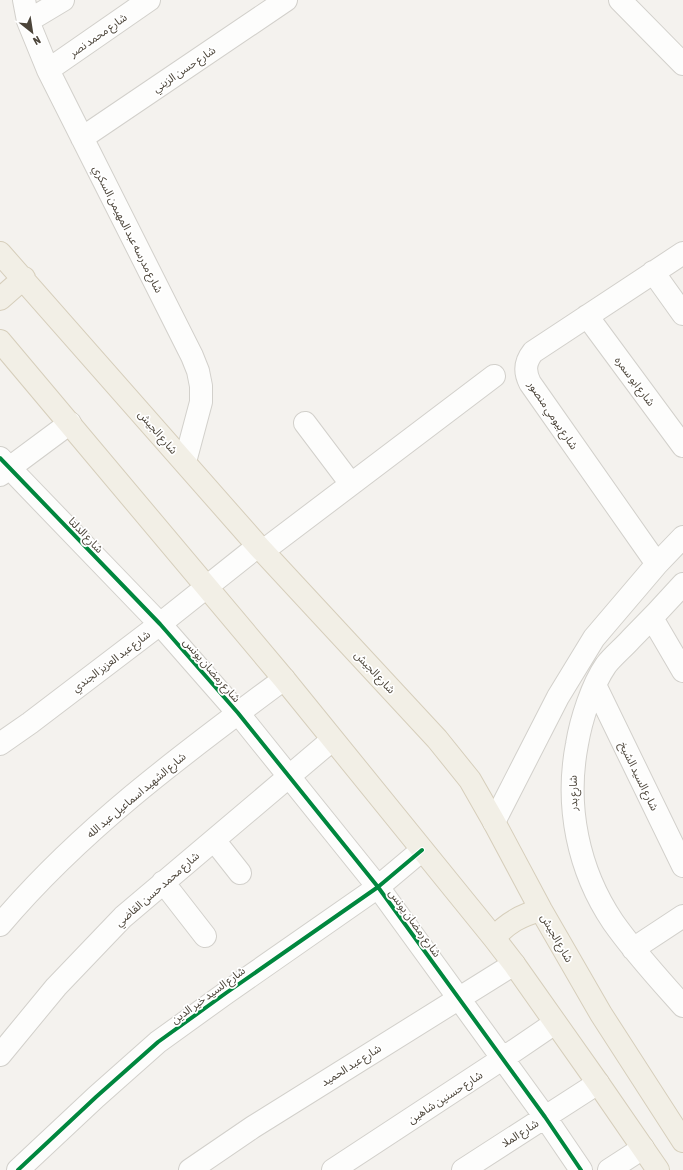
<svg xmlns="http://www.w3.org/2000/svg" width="683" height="1170" font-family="'Asap Condensed','Noto Sans Arabic',sans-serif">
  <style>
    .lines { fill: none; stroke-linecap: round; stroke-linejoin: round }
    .minor-casing { stroke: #d2d0cb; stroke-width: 24 }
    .major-casing { stroke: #d6cebb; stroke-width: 24 }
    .minor { stroke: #fdfdfc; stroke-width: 22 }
    .major { stroke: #f2efe6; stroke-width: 22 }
    .cycleway-casing { stroke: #fff; stroke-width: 6 }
    .cycleway { stroke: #00873e; stroke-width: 4 }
    .labels { text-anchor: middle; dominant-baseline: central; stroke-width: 3.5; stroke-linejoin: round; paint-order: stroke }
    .street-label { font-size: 11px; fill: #4b4439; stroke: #fff }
  </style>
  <rect width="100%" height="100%" fill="#f4f2ee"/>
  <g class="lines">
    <!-- minor casing -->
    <g class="minor-casing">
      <path id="minor" d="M24 0 28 21 48 70 192 356 198 371 201 386V402L185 462
        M620 0 683 64
        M28 21 63 0
        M48 70 149 0
        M82 138 286 0
        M653 272 683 314
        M587 316 683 446
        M305 423 351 484
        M0 458 160 624 238 713 378 887 545 1117 581 1170
        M0 475 70 423
        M263 551 494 376
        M657 564 530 383C524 371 525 362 533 352L683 253
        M683 584C666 603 649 621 631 639 623 648 613 656 606 665 592 685 581 720 577 744 565 806 578 870 613 922 634 952 659 979 683 1006
        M652 618 683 671
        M595 685 683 866
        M0 744 30 723 160 624 258 546
        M494 822 558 697 594 638 657 564 683 537
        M214 840 240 873
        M163 882 205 936
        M0 925C81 829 183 754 284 679
        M633 949 683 916
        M0 1055 56 987 123 917 332 740
        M18 1170 96 1097 158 1042 226 993 378 887 422 850
        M190 1170 253 1127 514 964
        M333 1170 502 1059 555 1023
        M463 1170 598 1083
        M609 1170 643 1148"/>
    </g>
    <!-- major casing -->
    <g class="major-casing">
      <path id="major" d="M0 253 258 546 437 739 470 780 494 822 541 910 601 1014 683 1141
        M0 299 24 278
        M0 341 284 679 494 938 514 964 598 1083 658 1170
        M494 938C507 923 521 915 541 910"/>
    </g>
    <!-- minor -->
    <use href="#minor" class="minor"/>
    <!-- major -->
    <use href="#major" class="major"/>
    <!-- cycleway casing -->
    <g class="cycleway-casing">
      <path id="cycleway" d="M0 458 160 624 238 713 378 887 545 1117 581 1170
        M18 1170 96 1097 158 1042 226 993 378 887 422 850"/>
    </g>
    <!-- cycleway -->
    <use href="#cycleway" class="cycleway"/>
  </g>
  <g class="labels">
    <!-- street labels -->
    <g class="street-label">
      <text transform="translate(98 35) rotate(-35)">شارع محمد نصر</text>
      <text transform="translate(184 69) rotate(-34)">شارع حسن الزيني</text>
      <text transform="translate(128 229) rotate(63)">شارع مدرسه عبد المهيمن السكري</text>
      <text transform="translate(635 381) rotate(53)">شارع ابو سمره</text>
      <text transform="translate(553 415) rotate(56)">شارع بيومي منصور</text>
      <text transform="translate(158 432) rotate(49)">شارع الجيش</text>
      <text transform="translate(86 535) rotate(46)">شارع الدلتا</text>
      <text transform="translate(111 661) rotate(-37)">شارع عبد العزيز الجندي</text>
      <text transform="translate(212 670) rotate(49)">شارع رمضان يونس</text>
      <text transform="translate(375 672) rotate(47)">شارع الجيش</text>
      <text transform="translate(639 776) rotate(64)">شارع السيد الشيخ</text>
      <text transform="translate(573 793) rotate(-91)">شارع بدر</text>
      <text transform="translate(136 795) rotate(-40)">شارع الشهيد اسماعيل عبد الله</text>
      <text transform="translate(157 889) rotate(-41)">شارع محمد حسن القاضي</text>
      <text transform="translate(415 923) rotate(54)">شارع رمضان يونس</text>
      <text transform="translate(557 938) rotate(60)">شارع الجيش</text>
      <text transform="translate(208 995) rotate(-36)">شارع السيد خير الدين</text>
      <text transform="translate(351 1065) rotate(-32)">شارع عبد الحميد</text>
      <text transform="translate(445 1097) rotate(-33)">شارع حسنين شاهين</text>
      <text transform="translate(520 1133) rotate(-33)">شارع الملا</text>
    </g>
  </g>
  <!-- north arrow -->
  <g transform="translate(32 32) rotate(150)" stroke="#ffffff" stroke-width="3" paint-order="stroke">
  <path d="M0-3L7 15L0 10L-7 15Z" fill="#4b4439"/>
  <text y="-6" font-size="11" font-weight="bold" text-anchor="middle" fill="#4b4439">N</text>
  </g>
</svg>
